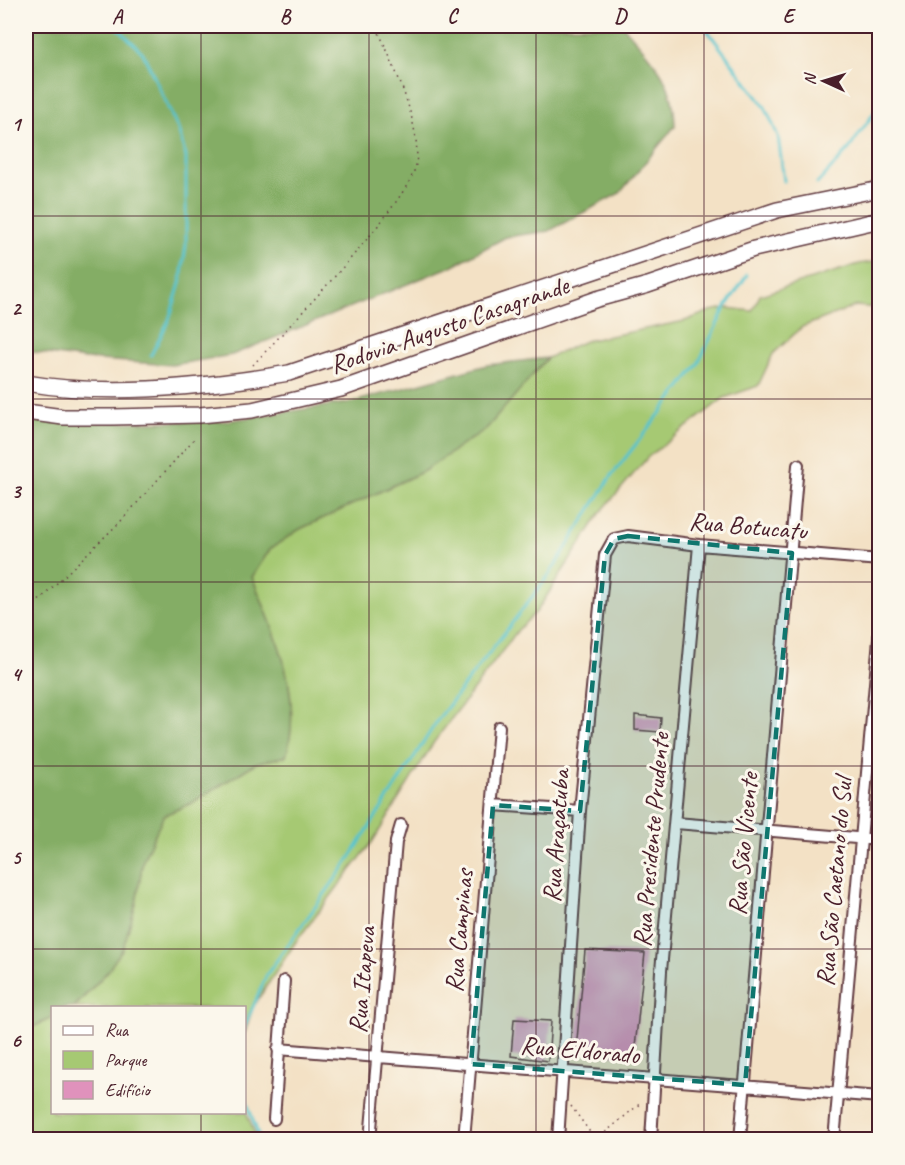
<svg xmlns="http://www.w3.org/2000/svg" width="905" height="1165" font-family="Caveat,sans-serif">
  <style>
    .green { fill: #a6c973; stroke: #78744f; stroke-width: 1.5 }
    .forest { fill: #84ad65; stroke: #676648; stroke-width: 1.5 }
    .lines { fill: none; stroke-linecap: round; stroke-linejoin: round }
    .stream { stroke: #55c3cc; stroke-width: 3 }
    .building { fill: #e092bc }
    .street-casing { stroke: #633c42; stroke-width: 14 }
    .secondary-casing { stroke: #633c42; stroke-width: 18 }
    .path { stroke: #633c42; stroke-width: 1.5; stroke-dasharray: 1.5 4.5; stroke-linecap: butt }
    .street { stroke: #fff; stroke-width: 10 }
    .secondary { stroke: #fff; stroke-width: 15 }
    .marked { fill: #0f766e; fill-opacity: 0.2; stroke: #0f766e; stroke-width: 4.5; stroke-dasharray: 12 8; stroke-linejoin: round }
    .grid { fill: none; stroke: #4a1f2b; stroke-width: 1.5; stroke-opacity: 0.55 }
    .labels { text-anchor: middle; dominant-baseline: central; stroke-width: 6; stroke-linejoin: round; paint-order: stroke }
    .street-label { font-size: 26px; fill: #4a1f2b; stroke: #fbf7ec }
    .neatline { fill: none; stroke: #4a1f2b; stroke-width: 2 }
    .grid-label { font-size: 20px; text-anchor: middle; font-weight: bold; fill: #4a1f2b }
  </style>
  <rect width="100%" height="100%" fill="#fbf7ec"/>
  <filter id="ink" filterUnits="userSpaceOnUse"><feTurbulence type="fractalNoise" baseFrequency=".0167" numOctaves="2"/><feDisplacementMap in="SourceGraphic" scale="12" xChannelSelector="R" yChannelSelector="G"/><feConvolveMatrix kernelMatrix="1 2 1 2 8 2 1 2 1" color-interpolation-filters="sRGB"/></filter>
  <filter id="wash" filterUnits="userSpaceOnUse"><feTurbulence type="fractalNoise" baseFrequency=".008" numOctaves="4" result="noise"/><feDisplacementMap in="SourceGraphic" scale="24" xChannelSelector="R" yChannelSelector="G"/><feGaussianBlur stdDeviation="1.35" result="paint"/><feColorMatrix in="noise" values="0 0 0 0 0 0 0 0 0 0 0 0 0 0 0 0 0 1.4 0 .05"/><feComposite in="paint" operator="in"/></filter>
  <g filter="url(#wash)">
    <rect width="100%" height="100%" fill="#f3e1c5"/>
    <!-- green -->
    <path class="green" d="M879 261V308L856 306 802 327 773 354 758 386 724 398 648 457 601 512 537 611 518 630 434 742 373 841 295 943 253 1007 245 1033 244 1008H74L108 971 136 904 143 860 164 815 192 803 256 763 286 756C304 694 275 633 252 577L270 549 300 529 424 471 487 428 547 358 585 341 685 321 710 311 727 308 752 311 760 295 859 264Z
      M52 1018V1112H244L245 1109 257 1139H26V1030Z"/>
    <!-- forest -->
    <path class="forest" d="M26 26H623C651 58 675 79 675 126L620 193 549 231 506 237 452 266 232 355 172 365 85 359 26 351Z
      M547 358 487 428 424 471 300 529 270 549 252 577C275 633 304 695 286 756L256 763 192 803 164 815 143 860 136 904 123 948 108 971 74 1007 52 1008V1018L26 1030V417L73 423 226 421 353 402 487 365Z"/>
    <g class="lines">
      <!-- stream -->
      <path class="stream" d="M116 26 143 53 178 129 186 157V245L181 280 169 320 151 355
        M704 26 765 107 778 136 784 181
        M817 184 849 149 880 104
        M244 1028 267 974 346 864 439 718 549 575 612 475 697 366 725 308 747 275
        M244 1094 260 1140"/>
    </g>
    <g id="blocks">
      <!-- building -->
      <path class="building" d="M635 715 661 718 660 732 635 730Z
        M585 950 645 953 634 1057 576 1051Z
        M514 1019 551 1021 548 1061 511 1056Z"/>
    </g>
  </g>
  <g filter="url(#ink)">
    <use href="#blocks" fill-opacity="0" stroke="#633c42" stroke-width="1.5"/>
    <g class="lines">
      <!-- street casing -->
      <g class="street-casing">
        <path id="street" d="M493 805 580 811
          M676 823 880 840
          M278 1049 880 1097
          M274 1119 284 981
          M370 1140 396 842 401 825
          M464 1140 499 727
          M558 1140 580 811 605 555 614 539 628 536 699 545 880 560
          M651 1140 661 971 699 545
          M740 1140 798 465
          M834 1140 880 628"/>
      </g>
      <!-- secondary casing -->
      <g class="secondary-casing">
        <path id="secondary" d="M26 383C107 397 207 387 289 373L777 210 880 189
          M26 412 63 417H112L200 415 252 410 341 389 597 299 648 285 754 249 880 220"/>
      </g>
      <!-- path -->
      <path class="path" d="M253 365C285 330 411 201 416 164 422 124 392 62 376 26
        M26 613 121 521 194 439
        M571 1106 595 1139
        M596 1140 642 1102"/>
      <!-- street -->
      <use href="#street" class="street"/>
      <!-- secondary -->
      <use href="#secondary" class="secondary"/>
    </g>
  </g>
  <!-- marked area -->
  <path class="marked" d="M628 536 792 553 745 1085 471 1064 493 805 580 811 605 555 614 539Z"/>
  <!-- grid -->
  <path class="grid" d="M201 26V1008M369 26V1140M536 26V1140M704 26V1140M26 216H880M26 399H880M26 582H880M26 766H880M26 949H880M201 1112V1140"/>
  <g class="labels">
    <!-- street labels -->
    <g class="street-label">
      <text transform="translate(449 325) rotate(-19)">Rodovia Augusto Casagrande</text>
      <text transform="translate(748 526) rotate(5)">Rua Botucatu</text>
      <text transform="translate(556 836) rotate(-86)">Rua Araçatuba</text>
      <text transform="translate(651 840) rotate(-85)">Rua Presidente Prudente</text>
      <text transform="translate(743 844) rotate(-85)">Rua São Vicente</text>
      <text transform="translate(834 882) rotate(-85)">Rua São Caetano do Sul</text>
      <text transform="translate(459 931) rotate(-85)">Rua Campinas</text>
      <text transform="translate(362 980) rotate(-85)">Rua Itapeva</text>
      <text transform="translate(580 1050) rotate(5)">Rua El'dorado</text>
    </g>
  </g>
  <!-- margin -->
  <rect width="905" height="1165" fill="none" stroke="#fbf7ec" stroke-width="66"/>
  <!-- legend -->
  <rect x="51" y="1006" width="195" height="108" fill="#fbf7ec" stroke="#b4a19f" stroke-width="1.5"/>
  <rect x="63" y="1026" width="30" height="9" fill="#ffffff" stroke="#b4a19f" stroke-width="1.5"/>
  <text x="105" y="1036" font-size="18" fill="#4a1f2b">Rua</text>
  <rect x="63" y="1051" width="30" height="18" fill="#a6c973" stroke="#b4a19f" stroke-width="1.5"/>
  <text x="105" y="1066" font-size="18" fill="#4a1f2b">Parque</text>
  <rect x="63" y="1081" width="30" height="18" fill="#e092bc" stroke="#b4a19f" stroke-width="1.5"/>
  <text x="105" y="1096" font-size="18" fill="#4a1f2b">Edifício</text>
  <!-- north arrow -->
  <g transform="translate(824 81) rotate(274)" stroke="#fbf7ec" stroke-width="4.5" paint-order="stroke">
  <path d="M0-4.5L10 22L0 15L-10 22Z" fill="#4a1f2b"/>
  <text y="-9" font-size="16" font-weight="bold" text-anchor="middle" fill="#4a1f2b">N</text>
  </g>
  <rect x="33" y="33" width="839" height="1099" class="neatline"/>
  <g class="grid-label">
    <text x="117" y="23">A</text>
    <text x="285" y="23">B</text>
    <text x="452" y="23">C</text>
    <text x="620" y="23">D</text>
    <text x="788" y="23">E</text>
    <text x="16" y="131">1</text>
    <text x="16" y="315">2</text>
    <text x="16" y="498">3</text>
    <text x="16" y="681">4</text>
    <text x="16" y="864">5</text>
    <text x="16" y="1047">6</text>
  </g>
</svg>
